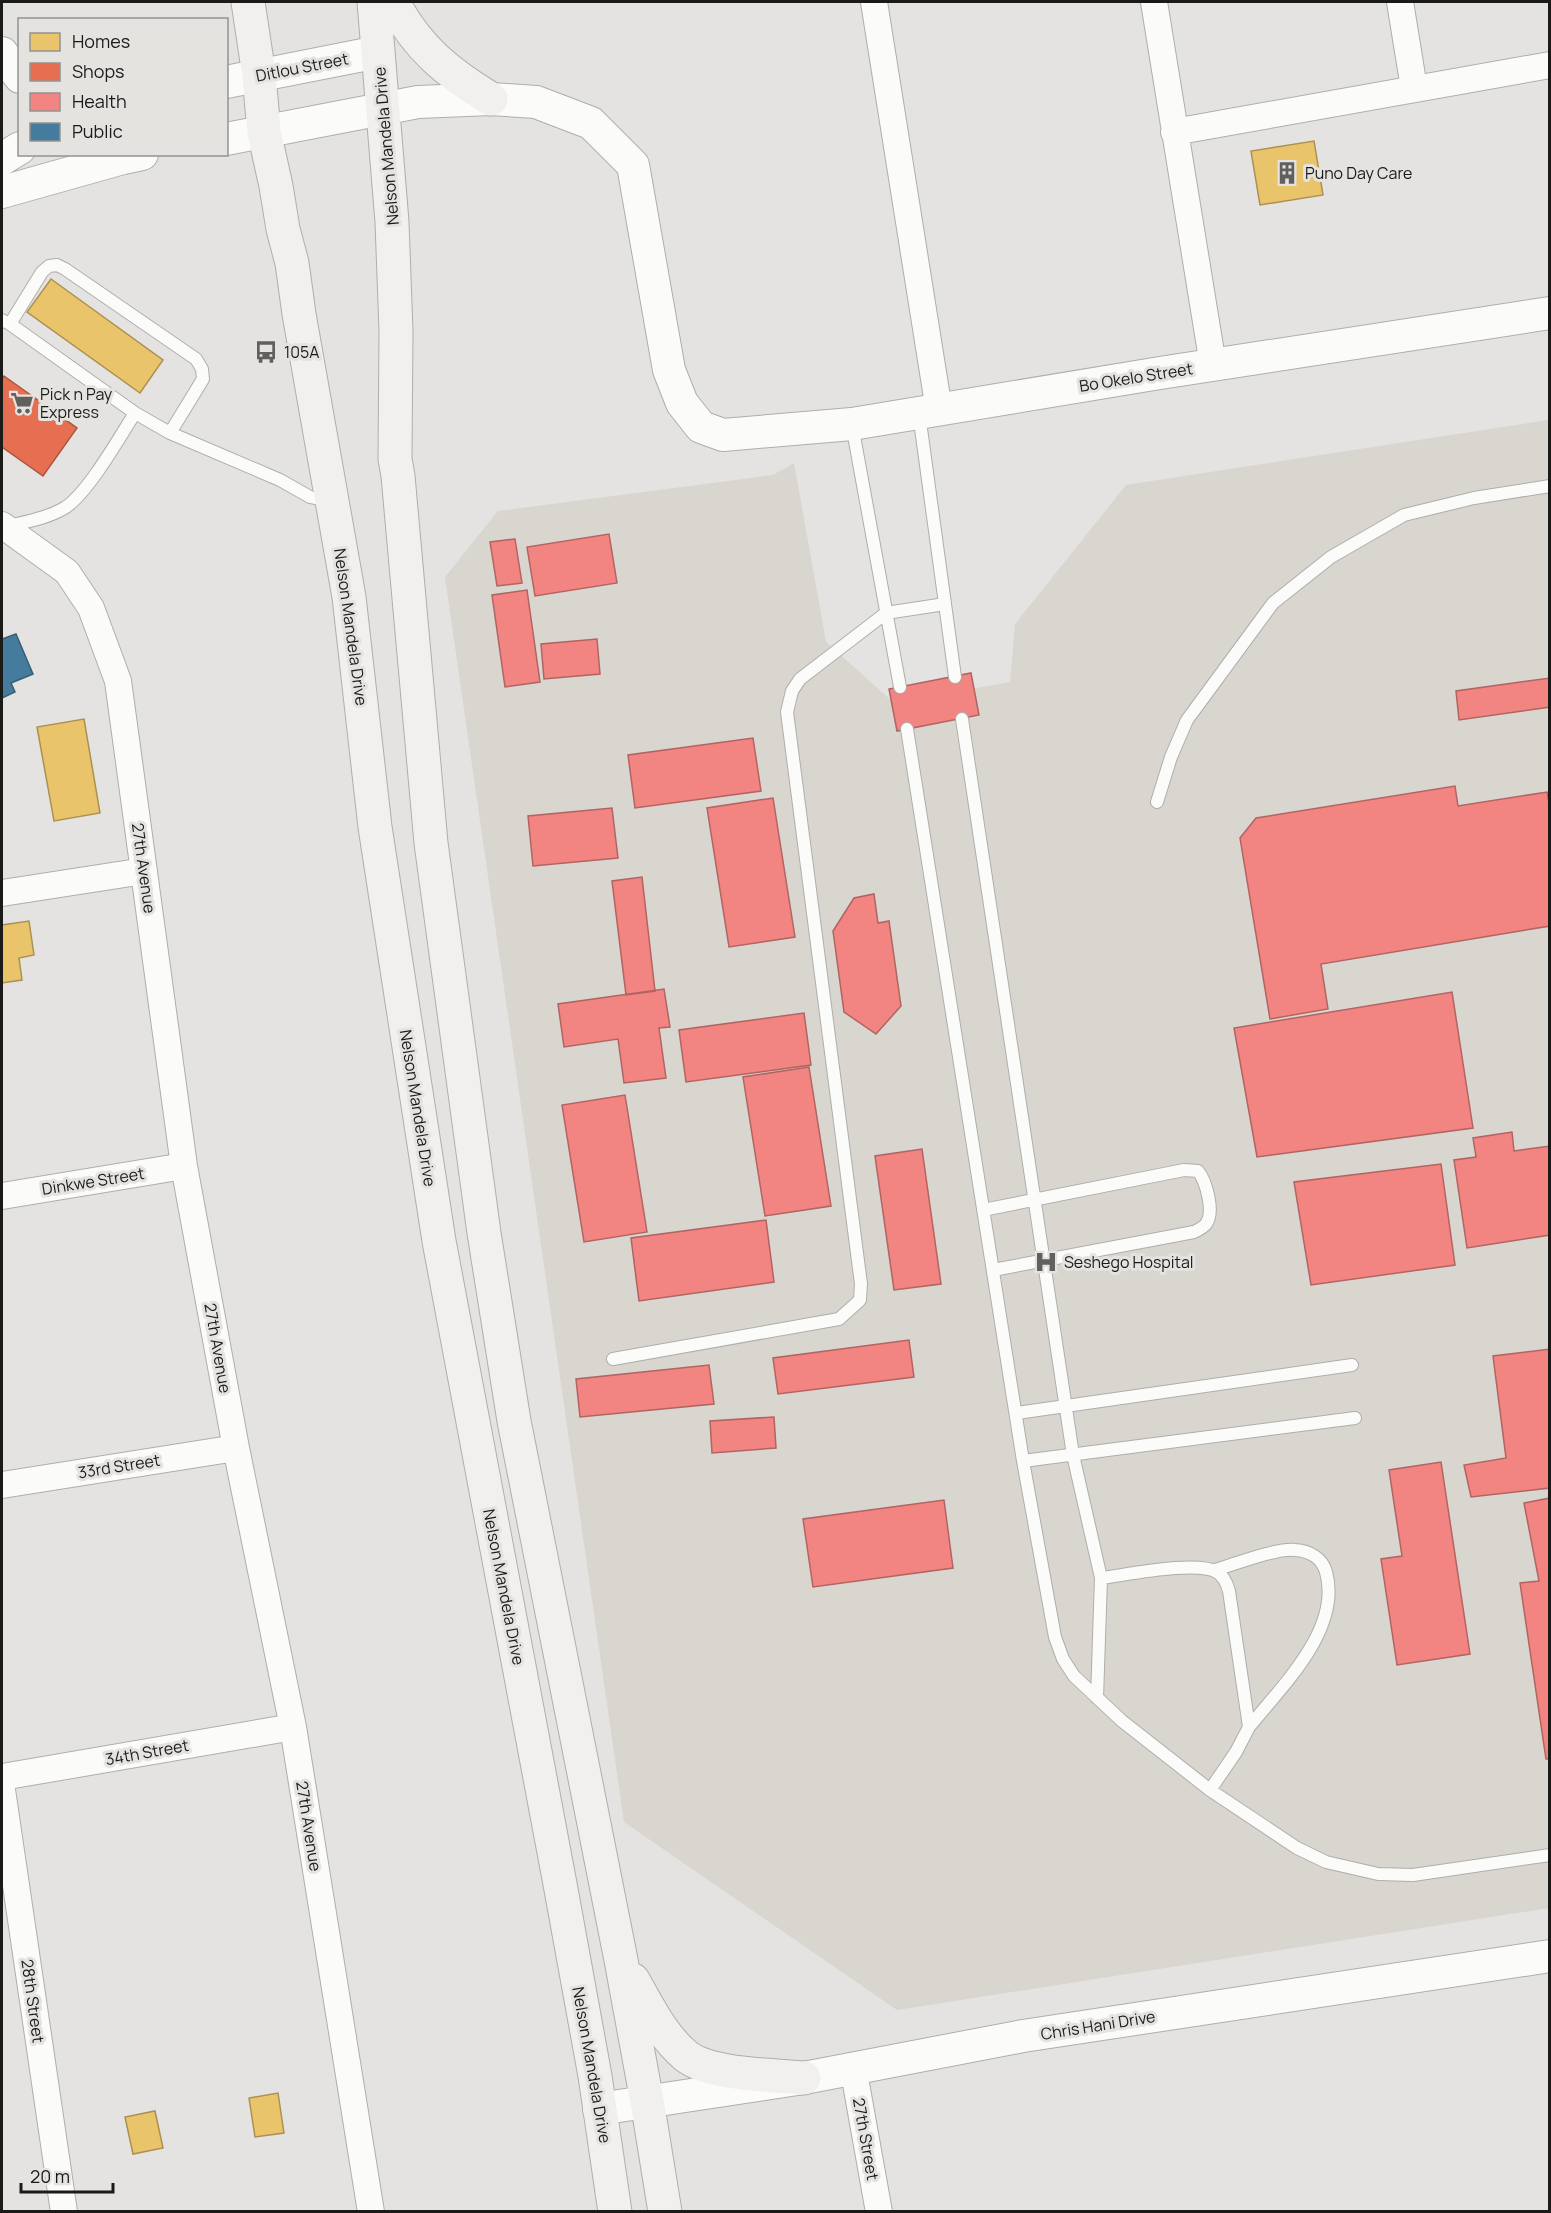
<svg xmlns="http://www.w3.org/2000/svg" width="1551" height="2213" font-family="Manrope,sans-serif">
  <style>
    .built { fill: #d9d5cf }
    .homes { fill: #e9c46a; stroke: #ab9151; stroke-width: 1.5 }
    .shops { fill: #e76f51; stroke: #aa5640; stroke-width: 1.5 }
    .health { fill: #f28482; stroke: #b16462; stroke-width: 1.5 }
    .public { fill: #457b9d; stroke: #385e75; stroke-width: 1.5 }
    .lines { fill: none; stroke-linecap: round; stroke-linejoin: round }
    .service-casing { stroke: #afaead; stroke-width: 14 }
    .minor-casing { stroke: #afaead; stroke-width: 28 }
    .tertiary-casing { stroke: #afaead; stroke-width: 34 }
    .secondary-casing { stroke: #afaead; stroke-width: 35 }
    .service { stroke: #fbfbfa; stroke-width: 12 }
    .minor { stroke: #fbfbfa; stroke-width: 26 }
    .tertiary { stroke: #fbfbfa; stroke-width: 32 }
    .secondary { stroke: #f2efef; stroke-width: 33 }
    .labels { text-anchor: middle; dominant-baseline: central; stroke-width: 6; stroke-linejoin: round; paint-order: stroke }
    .street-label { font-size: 16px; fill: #1a1a18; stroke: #e5e3e0 }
    .poi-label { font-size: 16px; fill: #1a1a18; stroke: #e5e3e0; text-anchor: start }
  </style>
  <rect width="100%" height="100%" fill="#e4e3e1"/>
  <!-- built -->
  <path class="built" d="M1549 420V1908L897 2010 624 1822 445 577 498 511 773 475 794 463 826 642 894 703 1010 682 1015 624 1126 485Z"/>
  <!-- homes -->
  <path class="homes" d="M1314 141 1323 195 1260 205 1251 151Z
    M51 279 163 360 140 393 27 312Z
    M84 719 100 813 54 821 37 727Z
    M29 921 34 955 19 958 22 980 2 983V925Z
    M278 2093 284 2133 255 2137 249 2098Z
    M155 2111 163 2148 133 2154 125 2117Z"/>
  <!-- shops -->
  <path class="shops" d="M4 376 77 428 43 476 2 447V379Z"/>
  <!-- health -->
  <path class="health" d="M609 534 617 583 535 596 527 547Z
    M515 539 522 583 497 586 490 542Z
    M527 590 540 682 505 687 492 595Z
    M597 639 600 674 544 679 541 644Z
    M971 673 979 715 897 731 889 689Z
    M1550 678V707L1459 720 1456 691Z
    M753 738 761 791 635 808 628 755Z
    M1455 786 1458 806 1547 792 1550 809V926L1321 964 1328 1009 1270 1019 1240 838 1256 818Z
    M773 798 795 937 729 947 707 808Z
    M612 808 618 858 533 866 528 816Z
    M642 877 655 991 626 995 612 881Z
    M874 894 878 923 889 921 901 1006 876 1034 844 1012 833 931 854 898Z
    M664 989 670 1027 659 1028 666 1078 624 1083 618 1039 564 1047 558 1004Z
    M1452 992 1473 1128 1257 1157 1234 1028Z
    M804 1013 811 1065 686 1082 679 1030Z
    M809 1067 831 1206 765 1216 743 1077Z
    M625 1095 647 1232 584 1242 562 1105Z
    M1512 1132 1514 1151 1550 1146V1235L1467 1248 1454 1160 1476 1157 1473 1138Z
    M922 1149 941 1284 894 1290 875 1156Z
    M1441 1164 1455 1265 1311 1285 1294 1182Z
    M766 1220 774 1282 639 1301 631 1238Z
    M909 1340 914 1377 778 1394 773 1358Z
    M1550 1349V1488L1471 1497 1464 1465 1506 1458 1493 1356Z
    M709 1365 714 1404 580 1417 576 1379Z
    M774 1417 776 1448 712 1453 710 1421Z
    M1441 1462 1470 1654 1397 1665 1381 1559 1402 1556 1389 1470Z
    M1550 1498V1759H1546L1520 1583 1539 1581 1524 1503Z
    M944 1500 953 1568 813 1587 803 1519Z"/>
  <!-- public -->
  <path class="public" d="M16 634 33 674 11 683 15 692 2 698V639Z"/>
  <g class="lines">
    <!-- service casing -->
    <g class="service-casing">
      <path id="service" d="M2 320 10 324 135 413 170 433 280 480 310 497 329 501
        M10 324 42 272 49 266 57 265 65 269 196 359 202 369 203 379 170 433
        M919 414 955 677
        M852 425 900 687
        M5 527C24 522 49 518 66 507 89 491 119 438 135 413
        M962 719 1073 1455 1101 1578 1097 1698
        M907 729 1023 1461 1055 1637 1063 1659 1074 1676 1122 1721 1210 1790 1297 1848 1326 1862 1378 1874 1413 1875 1550 1855
        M1157 802 1171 757 1187 720 1273 603 1331 557 1404 515 1474 498 1550 486
        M983 1210 1184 1170 1198 1171C1206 1181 1215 1212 1206 1224 1204 1227 1198 1230 1194 1232L993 1270
        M613 1359 839 1319 860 1300 861 1284 787 712 792 691 800 679 886 613 945 604
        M1017 1413 1352 1365
        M1023 1461 1355 1418
        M1215 1570C1235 1564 1276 1548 1295 1550 1310 1551 1322 1558 1326 1572 1342 1629 1282 1686 1249 1727
        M1101 1578C1126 1575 1197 1560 1217 1572 1224 1576 1227 1584 1229 1591L1249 1727 1236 1752 1210 1790"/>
    </g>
    <!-- minor casing -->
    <g class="minor-casing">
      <path id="minor" d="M874 2 939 410
        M1154 2 1213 365
        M1400 2 1414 88
        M1174 132 1550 65
        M2 525 67 572 91 608 118 681 184 1166 236 1448 293 1727 371 2212
        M2 893 144 871
        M2 1196 184 1166
        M2 1485 236 1448
        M2 1777 293 1727
        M2 1790 64 2212
        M853 2067 879 2212"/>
    </g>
    <!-- tertiary casing -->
    <g class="tertiary-casing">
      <path id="tertiary" d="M2 53 20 77
        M226 82 378 52
        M226 139 418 102 491 99 536 102 591 123 633 165 669 370 682 403 701 427 723 435 852 424 1160 373 1550 313
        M2 159 20 148
        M2 192 123 158 142 154
        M599 2109 804 2078 1023 2036 1550 1956"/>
    </g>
    <!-- secondary casing -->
    <g class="secondary-casing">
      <path id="secondary" d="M248 2 259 75 264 132 276 186 283 229 292 263 299 314 349 597 375 827 439 1241 560 1884 595 2076 615 2212
        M374 2 392 222 396 331 395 459 398 476 431 843 484 1233 514 1421 621 1960 647 2101 665 2212
        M393 2C417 48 448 73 491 99
        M633 1980C648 2006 662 2036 686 2056 710 2075 773 2075 804 2078"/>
    </g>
    <!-- service -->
    <use href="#service" class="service"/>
    <!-- minor -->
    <use href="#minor" class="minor"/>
    <!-- tertiary -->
    <use href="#tertiary" class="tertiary"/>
    <!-- secondary -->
    <use href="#secondary" class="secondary"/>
  </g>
  <!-- icons -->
  <defs>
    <g id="building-bare" transform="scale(1.8)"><path d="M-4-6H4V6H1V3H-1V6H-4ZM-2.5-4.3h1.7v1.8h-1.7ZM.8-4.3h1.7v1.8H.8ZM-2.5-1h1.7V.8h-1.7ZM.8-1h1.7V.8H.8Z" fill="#61605e" stroke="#e5e3e0" stroke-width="2.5" paint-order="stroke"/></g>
    <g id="bus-bare" transform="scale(1.8)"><path d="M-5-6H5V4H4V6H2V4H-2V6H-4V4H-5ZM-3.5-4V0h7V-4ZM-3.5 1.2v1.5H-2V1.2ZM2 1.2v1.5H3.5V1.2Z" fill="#61605e" stroke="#e5e3e0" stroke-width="2.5" paint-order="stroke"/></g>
    <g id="supermarket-bare" transform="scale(1.8)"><path d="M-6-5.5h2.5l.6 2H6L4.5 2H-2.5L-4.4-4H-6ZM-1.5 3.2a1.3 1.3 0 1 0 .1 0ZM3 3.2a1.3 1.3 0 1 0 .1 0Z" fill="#61605e" stroke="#e5e3e0" stroke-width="2.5" paint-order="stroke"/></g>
    <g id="hospital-bare" transform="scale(1.8)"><path d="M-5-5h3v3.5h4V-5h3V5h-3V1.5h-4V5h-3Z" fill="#61605e" stroke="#e5e3e0" stroke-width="2.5" paint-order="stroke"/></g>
  </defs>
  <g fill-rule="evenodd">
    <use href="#building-bare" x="1287" y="173"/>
    <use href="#bus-bare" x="266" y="352"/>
    <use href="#supermarket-bare" x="22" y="403"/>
    <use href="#hospital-bare" x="1046" y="1262"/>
  </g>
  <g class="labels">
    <!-- street labels -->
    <g class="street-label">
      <text transform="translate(302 67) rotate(-11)">Ditlou Street</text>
      <text transform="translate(386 146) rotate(-95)">Nelson Mandela Drive</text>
      <text transform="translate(1136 377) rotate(-9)">Bo Okelo Street</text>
      <text transform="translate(351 627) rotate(82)">Nelson Mandela Drive</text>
      <text transform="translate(144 868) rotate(82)">27th Avenue</text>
      <text transform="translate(418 1108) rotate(81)">Nelson Mandela Drive</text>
      <text transform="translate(93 1181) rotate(-9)">Dinkwe Street</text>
      <text transform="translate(218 1348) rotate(80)">27th Avenue</text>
      <text transform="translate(119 1466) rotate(-9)">33rd Street</text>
      <text transform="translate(504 1587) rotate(79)">Nelson Mandela Drive</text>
      <text transform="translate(147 1752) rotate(-10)">34th Street</text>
      <text transform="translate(309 1826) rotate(81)">27th Avenue</text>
      <text transform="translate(33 2001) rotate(82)">28th Street</text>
      <text transform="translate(1098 2025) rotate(-9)">Chris Hani Drive</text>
      <text transform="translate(592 2065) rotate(80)">Nelson Mandela Drive</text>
      <text transform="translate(866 2139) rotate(80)">27th Street</text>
    </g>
    <!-- poi labels -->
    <g class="poi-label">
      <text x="1305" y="173">Puno Day Care</text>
      <text x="284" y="352">105A</text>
      <text x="40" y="394">Pick n Pay<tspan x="40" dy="18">Express</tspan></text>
      <text x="1064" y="1262">Seshego Hospital</text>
    </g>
  </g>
  <!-- border -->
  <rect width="1551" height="2213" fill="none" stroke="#1a1a18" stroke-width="6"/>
  <!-- legend -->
  <rect x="18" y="18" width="210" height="138" fill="#e5e3e0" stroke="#949390" stroke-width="1.5"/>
  <rect x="30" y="33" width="30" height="18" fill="#e9c46a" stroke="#949390" stroke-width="1.5"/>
  <text x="72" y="48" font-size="18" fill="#1a1a18">Homes</text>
  <rect x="30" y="63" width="30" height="18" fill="#e76f51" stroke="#949390" stroke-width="1.5"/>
  <text x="72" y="78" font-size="18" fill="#1a1a18">Shops</text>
  <rect x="30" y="93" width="30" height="18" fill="#f28482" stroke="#949390" stroke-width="1.5"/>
  <text x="72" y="108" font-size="18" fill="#1a1a18">Health</text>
  <rect x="30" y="123" width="30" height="18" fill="#457b9d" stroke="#949390" stroke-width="1.5"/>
  <text x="72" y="138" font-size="18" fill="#1a1a18">Public</text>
  <!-- scale -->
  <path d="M21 2183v9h92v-9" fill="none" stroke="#1a1a18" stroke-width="3"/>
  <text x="30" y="2183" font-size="18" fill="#1a1a18" stroke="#e5e3e0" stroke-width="4.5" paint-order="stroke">20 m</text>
</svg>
